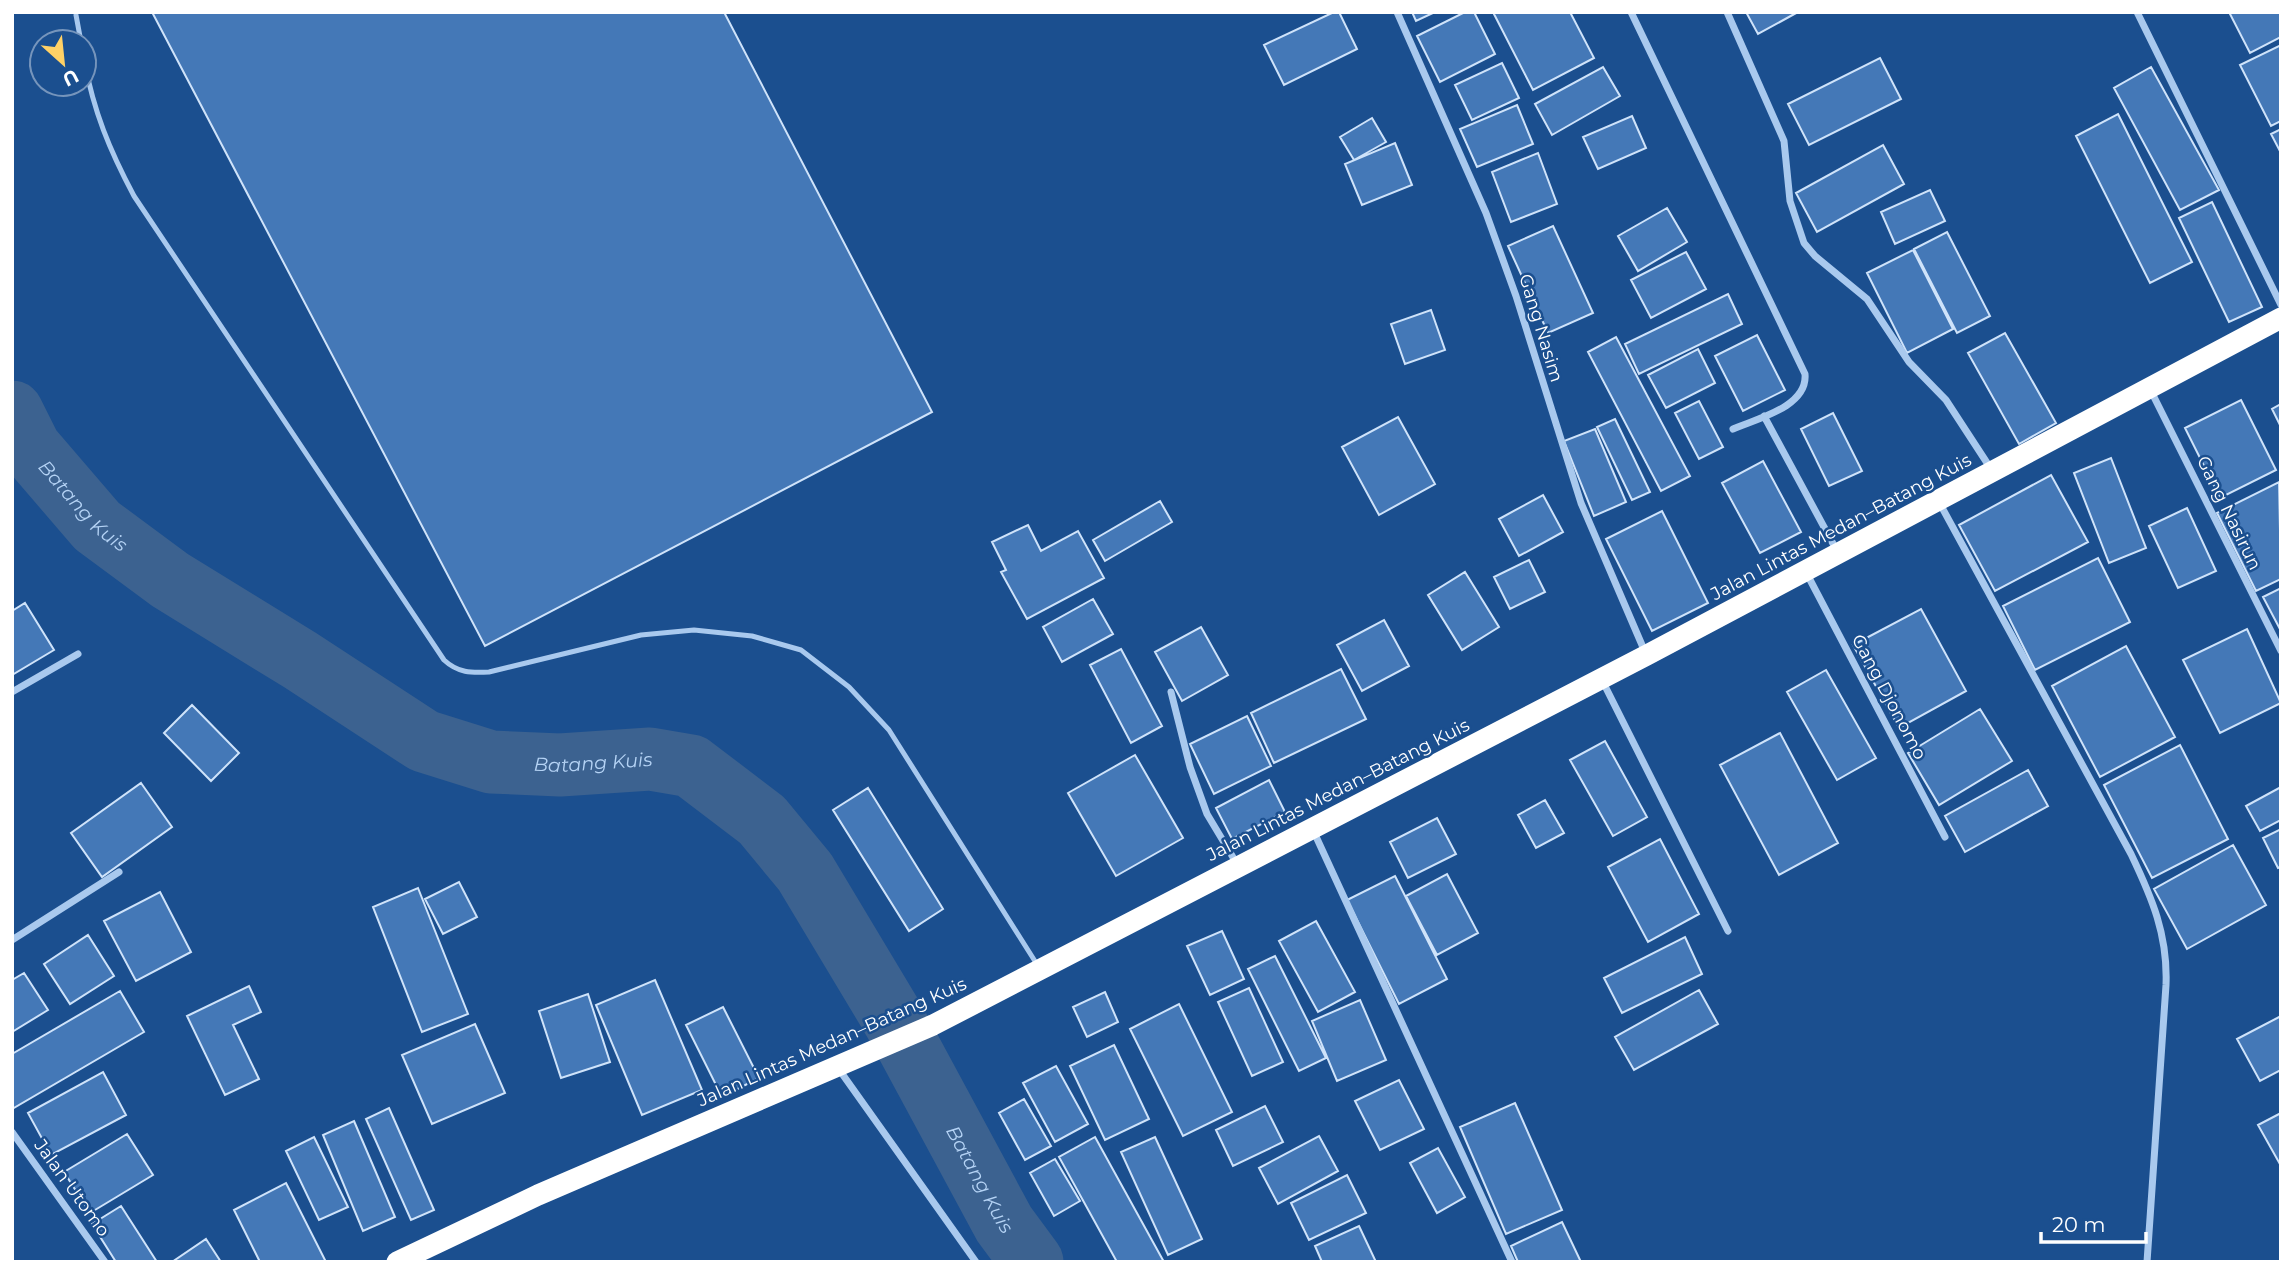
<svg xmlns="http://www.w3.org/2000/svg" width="2293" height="1274" font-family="Montserrat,sans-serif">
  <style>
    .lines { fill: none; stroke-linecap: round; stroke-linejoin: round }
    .river { stroke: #3c6290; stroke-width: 63 }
    .building { fill: #4478b7; stroke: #cfe3fa; stroke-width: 2 }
    .lane { stroke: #a9c9ee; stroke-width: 5 }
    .street { stroke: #a9c9ee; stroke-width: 7 }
    .highway { stroke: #fff; stroke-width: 21 }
    .labels { text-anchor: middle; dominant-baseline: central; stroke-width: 5; stroke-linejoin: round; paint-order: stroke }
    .street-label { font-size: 18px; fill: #fff; stroke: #1b4f8f }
    .water-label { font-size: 19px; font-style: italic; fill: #b5d3f5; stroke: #1b4f8f }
  </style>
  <rect width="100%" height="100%" fill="#1b4f8f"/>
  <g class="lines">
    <!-- river -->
    <path class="river" id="s1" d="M12 412 30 448 97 526 170 580 300 660 424 741 491 762 560 765 650 759 691 766 762 820 805 872 895 1022 1004 1224 1032 1262"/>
  </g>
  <!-- building -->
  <path class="building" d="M152 12H724L932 412 485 646Z
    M1334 12H1339L1357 49 1284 85 1264 45Z
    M1412 12H1435L1416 21Z
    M1465 12H1474L1495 54 1440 82 1417 36Z
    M1497 12H1570L1594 58 1533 90 1494 14Z
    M1746 12H1798L1758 34Z
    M2229 12H2281V37L2250 53Z
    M2281 45V121L2271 126 2240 65Z
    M1880 58 1901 99 1809 145 1788 104Z
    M1502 63 1519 98 1472 120 1455 85Z
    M1603 67 1620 96 1552 135 1535 104Z
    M2151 67 2219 190 2180 210 2114 88Z
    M1517 105 1533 144 1477 167 1460 129Z
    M2118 114 2192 262 2150 283 2076 136Z
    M1632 116 1646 148 1598 169 1583 137Z
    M1372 118 1386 142 1354 160 1340 137Z
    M2281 129V153L2271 134Z
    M1395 143 1412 185 1362 205 1345 164Z
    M1883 145 1904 184 1817 232 1796 193Z
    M1538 153 1557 204 1511 222 1492 172Z
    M1930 190 1945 221 1895 244 1881 212Z
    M2212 202 2262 307 2229 322 2179 218Z
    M1667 208 1687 242 1638 271 1618 236Z
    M1553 226 1593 313 1548 333 1508 246Z
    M1947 232 1990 316 1957 333 1914 249Z
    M1913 250 1953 329 1907 353 1867 273Z
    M1686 252 1706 289 1651 318 1631 280Z
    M1728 294 1742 324 1639 374 1625 344Z
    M1431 310 1445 350 1405 364 1391 324Z
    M2005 333 2056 423 2019 444 1968 353Z
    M1757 335 1785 390 1743 411 1715 356Z
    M1616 337 1690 476 1661 491 1588 352Z
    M1698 349 1715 383 1666 408 1648 375Z
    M2241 400 2276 470 2220 498 2185 428Z
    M1699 401 1723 447 1699 459 1675 413Z
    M2281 404V427L2272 409Z
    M1833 413 1862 471 1829 486 1801 429Z
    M1398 417 1435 484 1379 515 1342 447Z
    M1615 419 1650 492 1632 500 1597 427Z
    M1595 429 1626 502 1594 516 1564 441Z
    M2111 458 2146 548 2109 563 2074 473Z
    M1763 461 1801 532 1760 553 1722 483Z
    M2051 475 2088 542 1995 591 1959 525Z
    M2279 482 2281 579 2256 591 2217 513Z
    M1543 495 1563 532 1519 556 1499 519Z
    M1160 501 1172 522 1105 561 1093 540Z
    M2187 508 2216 571 2178 588 2149 526Z
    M1662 511 1708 603 1652 631 1606 539Z
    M1028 525 1041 551 1078 531 1104 578 1027 619 1001 572 1006 570 992 542Z
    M2098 558 2130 622 2035 670 2003 606Z
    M1529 560 1545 592 1510 609 1494 577Z
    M1465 572 1499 627 1462 650 1428 595Z
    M2281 588V631L2263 597Z
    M1093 599 1113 634 1062 662 1043 627Z
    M25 603 54 650 12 675V611Z
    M1921 609 1966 691 1899 728 1853 645Z
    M1384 620 1409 666 1362 691 1337 645Z
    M1201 627 1228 675 1182 701 1155 652Z
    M2247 629 2281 703 2220 733 2183 660Z
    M2126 646 2175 737 2100 777 2052 686Z
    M1121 649 1162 726 1131 743 1090 665Z
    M1341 669 1366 719 1274 763 1251 713Z
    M1826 670 1876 758 1837 780 1787 692Z
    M192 705 239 753 211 781 164 733Z
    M1980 709 2012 761 1939 805 1908 753Z
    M1247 716 1271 766 1214 794 1190 744Z
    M1780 733 1838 843 1779 875 1720 765Z
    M1605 741 1647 817 1613 836 1570 760Z
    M2180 745 2228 839 2152 878 2104 785Z
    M1135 755 1183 838 1116 876 1068 793Z
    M2028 770 2048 806 1965 852 1945 816Z
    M1269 780 1285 812 1232 839 1216 808Z
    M141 783 172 827 102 877 71 833Z
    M2281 787V820L2260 831 2246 806Z
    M868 788 943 909 909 931 833 810Z
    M1545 800 1564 833 1536 848 1518 815Z
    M1437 818 1456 854 1408 878 1390 842Z
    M2281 829V867L2278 868 2263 838Z
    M1660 839 1699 914 1648 942 1608 867Z
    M2233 845 2266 905 2187 949 2154 889Z
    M1447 874 1478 933 1437 955 1406 896Z
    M1395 876 1447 979 1399 1004 1347 900Z
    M459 882 477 917 443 934 425 899Z
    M418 888 468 1014 422 1032 373 907Z
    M160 892 191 952 136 981 104 921Z
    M1316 921 1355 992 1318 1012 1279 941Z
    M1222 931 1244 979 1210 995 1187 946Z
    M88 935 114 976 70 1004 44 964Z
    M1685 937 1702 974 1622 1013 1604 978Z
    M1275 956 1326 1058 1299 1071 1248 969Z
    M24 973 48 1010 12 1032V980Z
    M655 980 702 1090 642 1115 596 1005Z
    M249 986 261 1012 233 1025 259 1079 225 1095 187 1016Z
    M1249 988 1283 1062 1252 1076 1218 1002Z
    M1699 990 1718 1024 1634 1070 1615 1037Z
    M120 991 144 1032 12 1109V1054Z
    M1105 992 1118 1022 1087 1037 1073 1007Z
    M588 994 610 1062 561 1078 539 1011Z
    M1360 1000 1386 1060 1337 1081 1312 1021Z
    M1179 1004 1232 1112 1183 1136 1130 1029Z
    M723 1007 759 1078 722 1097 686 1025Z
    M2281 1016V1070L2260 1081 2237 1039Z
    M475 1024 505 1093 432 1124 402 1055Z
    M1114 1045 1149 1119 1105 1140 1070 1066Z
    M1056 1066 1088 1124 1055 1142 1023 1083Z
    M103 1072 126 1115 51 1155 28 1113Z
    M1399 1080 1424 1129 1380 1150 1355 1101Z
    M1024 1099 1051 1146 1025 1160 999 1113Z
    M1515 1103 1562 1210 1506 1234 1460 1127Z
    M1265 1106 1283 1142 1233 1166 1216 1130Z
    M389 1108 434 1210 411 1220 366 1119Z
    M2281 1113V1166L2258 1125Z
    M354 1121 395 1217 363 1231 323 1135Z
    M127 1134 153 1175 90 1213 64 1172Z
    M1319 1136 1338 1171 1278 1204 1259 1168Z
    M314 1137 348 1207 319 1220 286 1151Z
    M1095 1137 1164 1262H1117L1059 1157Z
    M1155 1137 1202 1239 1168 1255 1121 1152Z
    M1438 1148 1465 1197 1437 1213 1410 1163Z
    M1055 1159 1080 1201 1054 1216 1030 1173Z
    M1347 1175 1366 1213 1309 1240 1291 1203Z
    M286 1183 326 1262H260L234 1210Z
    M121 1206 157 1262H116L92 1224Z
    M1562 1222 1581 1262H1518L1511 1246Z
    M1359 1226 1376 1262H1322L1315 1246Z
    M206 1239 221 1262H172Z"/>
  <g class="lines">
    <!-- lane -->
    <path class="lane" d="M76 15 81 42
      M84 60C94 112 109 149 134 196L444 660C458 673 471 673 489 672L641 635 694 630 752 636 801 650 849 687 889 730 1038 966"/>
    <!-- street -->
    <path class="street" d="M1397 12 1486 213 1516 296 1581 503 1645 652
      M1631 12 1805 374C1808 407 1756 419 1733 429
      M1727 12 1784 141 1790 201 1804 243 1815 256 1867 299 1909 362 1946 400 1991 469
      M2137 12 2281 305
      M2151 391 2281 651
      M1764 416 1837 551
      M1939 502 2131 854C2152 898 2168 935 2166 985L2147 1262
      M1807 574 1945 837
      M1603 682 1728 931
      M12 692 78 654
      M1171 692 1190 767 1207 814 1237 864
      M1313 830 1512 1262
      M12 940 119 872
      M838 1068 976 1262
      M12 1132 105 1262"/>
    <!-- highway -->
    <path class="highway" d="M397 1262 538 1195 933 1025 1647 655 2281 318"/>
  </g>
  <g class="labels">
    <!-- street labels -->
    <g class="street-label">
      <text transform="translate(1541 328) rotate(73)">Gang Nasim</text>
      <text transform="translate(2229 513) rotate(64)">Gang Nasirun</text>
      <text transform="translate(1841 527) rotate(-28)">Jalan Lintas Medan–Batang Kuis</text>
      <text transform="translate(1889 697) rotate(62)">Gang Djonomo</text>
      <text transform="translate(1338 790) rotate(-27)">Jalan Lintas Medan–Batang Kuis</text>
      <text transform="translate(832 1042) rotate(-24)">Jalan Lintas Medan–Batang Kuis</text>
      <text transform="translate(72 1188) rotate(54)">Jalan Utomo</text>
    </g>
    <!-- water labels -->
    <g class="water-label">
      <text stroke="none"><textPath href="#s1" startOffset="119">Batang Kuis</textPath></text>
      <text stroke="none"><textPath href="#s1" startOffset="707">Batang Kuis</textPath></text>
      <text stroke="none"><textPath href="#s1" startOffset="1316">Batang Kuis</textPath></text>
    </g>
  </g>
  <!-- border -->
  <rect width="2293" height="1274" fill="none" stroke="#ffffff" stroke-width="28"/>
  <!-- north arrow -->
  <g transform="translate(63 63) rotate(153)"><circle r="33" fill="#1b4f8f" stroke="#7695bc" stroke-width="2"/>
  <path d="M0-5L12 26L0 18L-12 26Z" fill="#ffd166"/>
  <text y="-10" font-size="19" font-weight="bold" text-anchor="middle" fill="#ffffff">U</text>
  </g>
  <!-- scale -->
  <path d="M2041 1232v10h105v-10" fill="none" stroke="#ffffff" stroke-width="3.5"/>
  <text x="2052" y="1232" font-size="21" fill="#ffffff" stroke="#1b4f8f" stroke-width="5" paint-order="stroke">20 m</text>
</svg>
